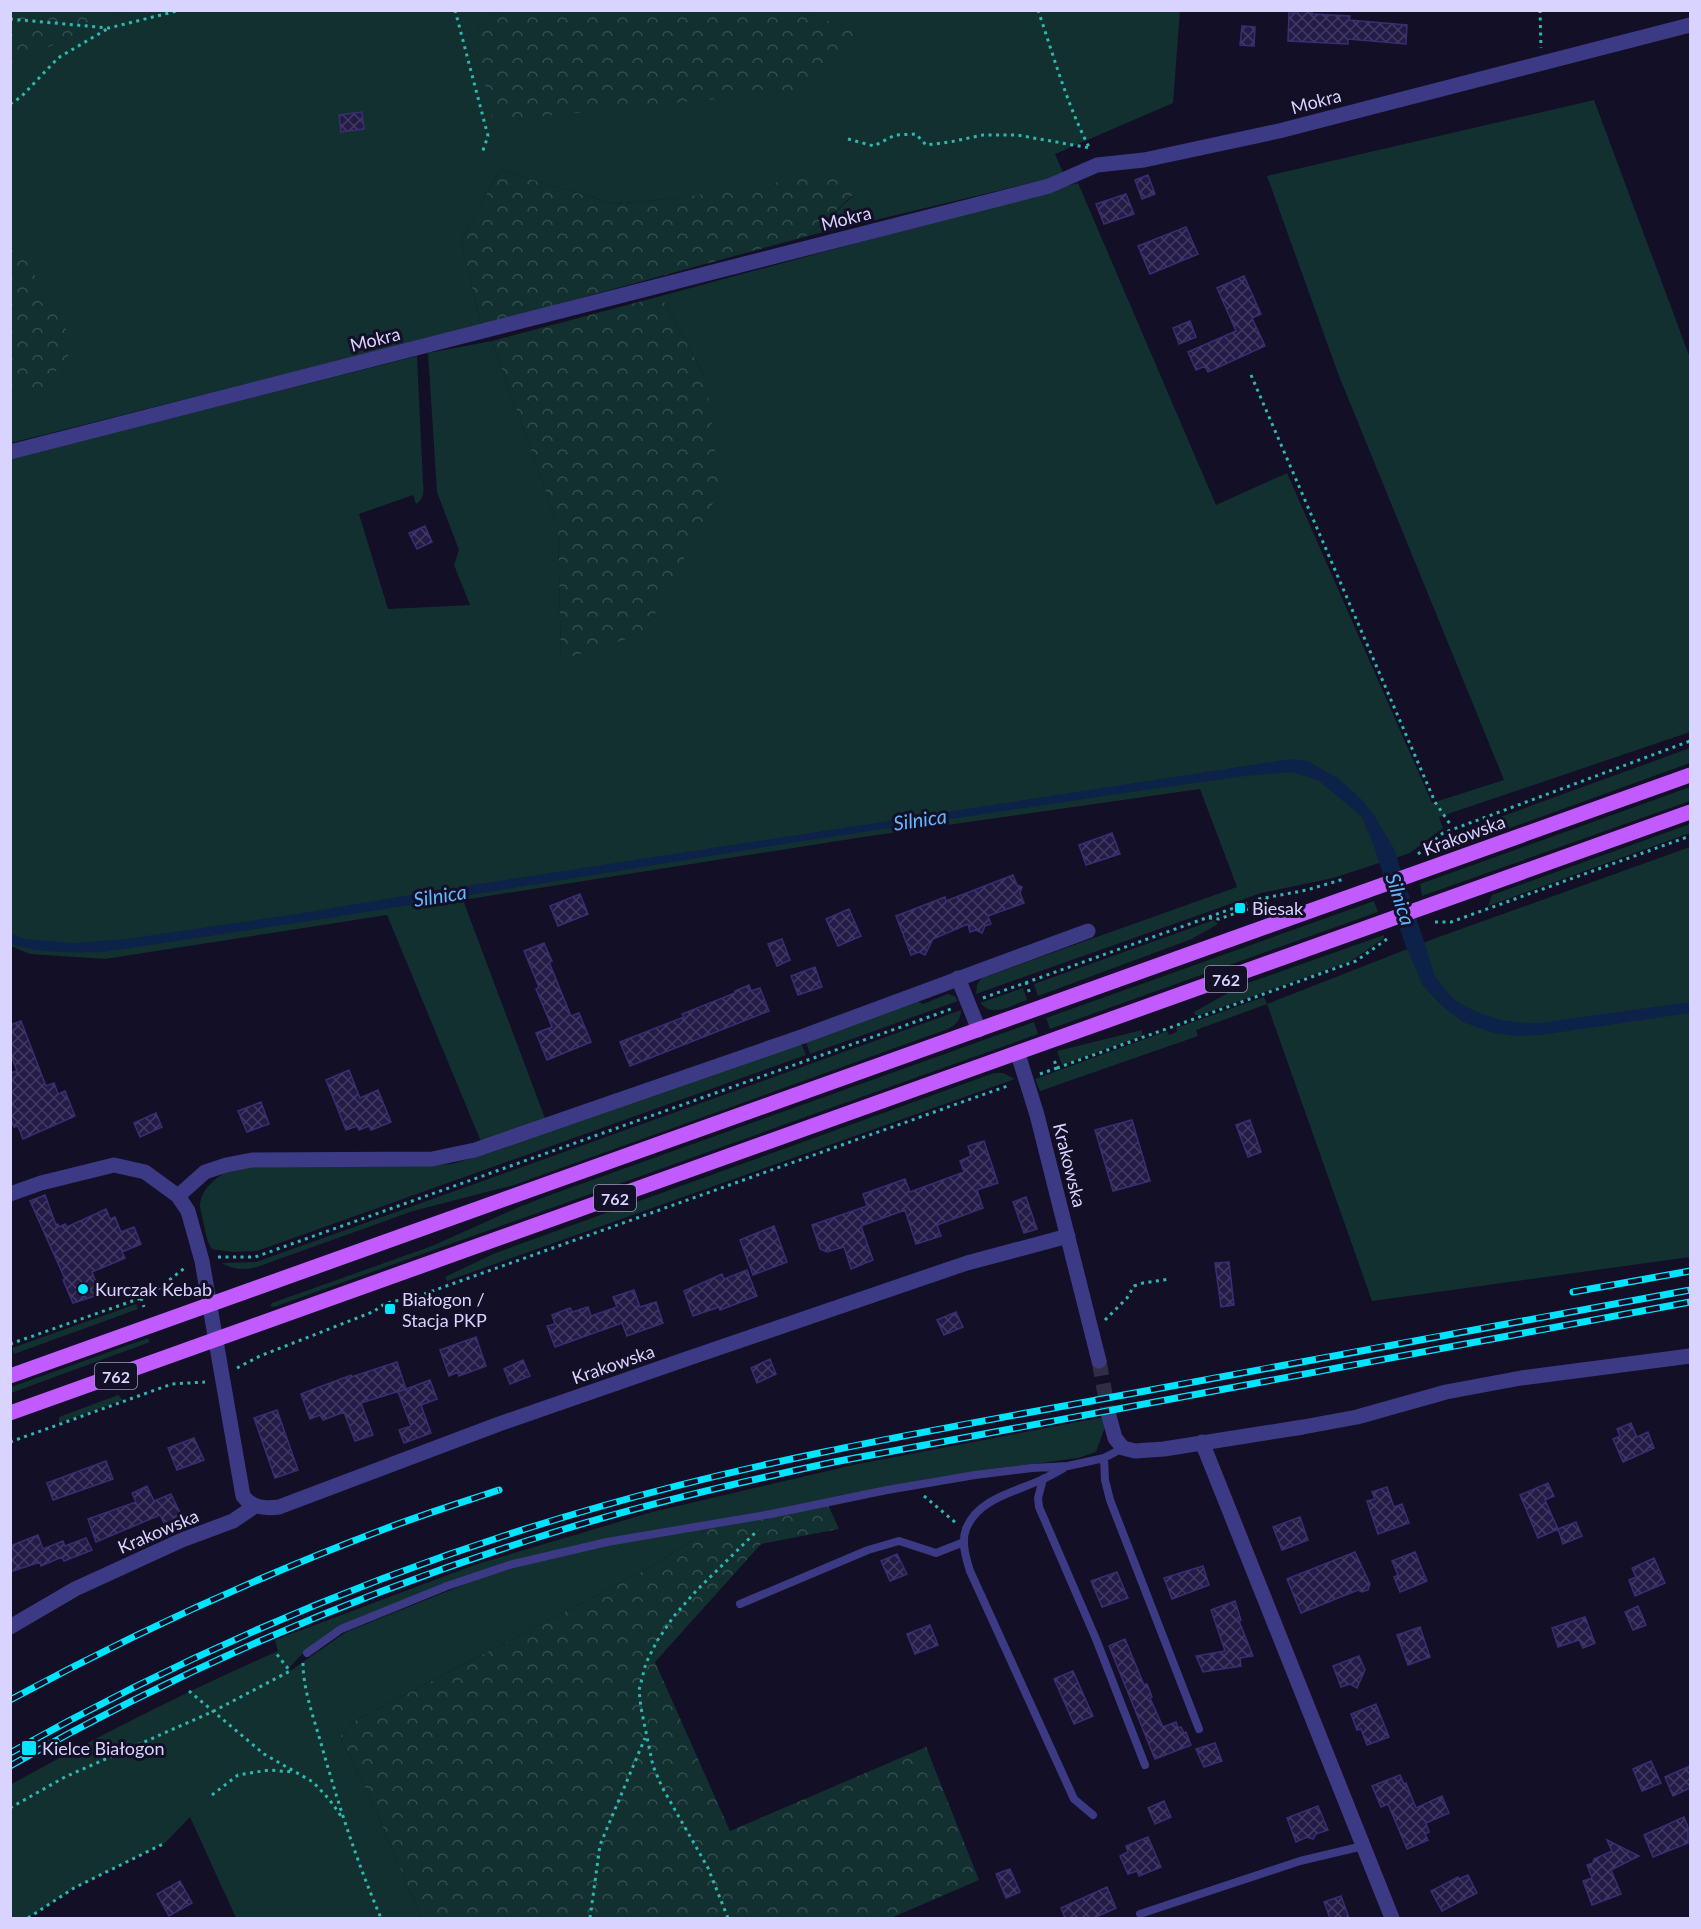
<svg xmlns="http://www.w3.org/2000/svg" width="1701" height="1929" font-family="Lato,sans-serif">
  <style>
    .grass { fill: #12302f }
    .forest { fill: url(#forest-crowns) }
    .water { fill: #0c2248 }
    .building { fill: url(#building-cross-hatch); stroke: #3b2d73; stroke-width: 1.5 }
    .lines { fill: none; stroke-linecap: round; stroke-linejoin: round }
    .street-tunnel { stroke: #312d47; stroke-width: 15; stroke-dasharray: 15 8; stroke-linecap: butt }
    .path { stroke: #2fb8b0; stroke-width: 3; stroke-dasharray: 3 4.5; stroke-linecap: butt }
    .lane { stroke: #3d3a85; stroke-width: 8 }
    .street { stroke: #3d3a85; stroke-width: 15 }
    .primary { stroke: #c25bff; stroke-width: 15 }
    .rail-casing { stroke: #00e5ff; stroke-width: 7 }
    .rail { stroke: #130f26; stroke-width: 4.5; stroke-dasharray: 14; stroke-linecap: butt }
    .poi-dot { fill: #00e5ff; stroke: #130f26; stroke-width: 2 }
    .labels { text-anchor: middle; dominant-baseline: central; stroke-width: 6; stroke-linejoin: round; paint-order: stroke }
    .shield { fill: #130f26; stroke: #9e99be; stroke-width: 1.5 }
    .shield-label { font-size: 16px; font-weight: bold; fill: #d9d4ff }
    .street-label { font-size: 18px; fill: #d9d4ff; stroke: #130f26 }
    .poi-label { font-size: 18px; fill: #d9d4ff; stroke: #130f26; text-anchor: start }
    .water-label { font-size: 20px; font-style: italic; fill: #62b6ff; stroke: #130f26 }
  </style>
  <defs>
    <pattern id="forest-crowns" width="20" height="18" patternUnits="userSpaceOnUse" patternTransform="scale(1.5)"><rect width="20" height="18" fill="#12302f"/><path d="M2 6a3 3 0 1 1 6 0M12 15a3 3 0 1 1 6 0" fill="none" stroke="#344d4e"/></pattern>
    <pattern id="building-cross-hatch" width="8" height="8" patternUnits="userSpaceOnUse" patternTransform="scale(1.5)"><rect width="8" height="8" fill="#241b47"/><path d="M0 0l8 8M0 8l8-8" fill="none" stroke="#433b63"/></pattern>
  </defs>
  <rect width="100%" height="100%" fill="#130f26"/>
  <!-- grass -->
  <path class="grass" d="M124 11H498L474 34 858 31 799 11H1180L1173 103 1055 154 1064 175 808 236 853 196 679 198 614 204 500 170 461 240 481 325 11 443 10 65Z
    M1594 100 1690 358V732L1439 817 1443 828 1410 853 1333 878 1261 893 976 994 977 984 982 978 1237 887 1200 789 863 837 463 900 546 1121 482 1144 387 915 105 959 30 954 11 946V459L417 356 423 483C424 491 424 499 416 504L413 495 359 514 388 609 470 605 454 565 459 550 437 492 428 353 492 341 558 525 561 660 706 379 661 296 1078 183 1216 505 1287 473 1432 803 1504 780 1339 376 1267 176Z
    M1690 748V763L1496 833 1486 826 1461 835 1459 832Z
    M1690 787V801L1422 896 1420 884Z
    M1690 824V833L1488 906 1492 895Z
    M1690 847V1257L1372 1301 1267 1004 1196 1030 1198 1036 1043 1090 1040 1091 1035 1079 1167 1031 1169 1035 1177 1032 1176 1028 1264 997 1267 1004 1433 939Z
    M1374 901 1378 912 1050 1029 1046 1018Z
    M1214 920 1218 924 1192 939 1038 996 1034 984Z
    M1384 935V938L1351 961 1200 1015H1195L1194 1012 1242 985Z
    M1023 988 1027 1000C1012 1005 993 1018 980 1003Z
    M948 994 955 996 958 1001 810 1054 805 1039 916 1000 923 1004Z
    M961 1010C961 1020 956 1025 948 1029L514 1185 413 1211 257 1267C244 1271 232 1269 221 1263L256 1262Z
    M1034 1022 1038 1034 274 1307 270 1306 272 1303 432 1246 519 1207 553 1194Z
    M1142 1030V1036L1062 1065 1057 1051Z
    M800 1041 806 1055 257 1251 232 1252 212 1249C207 1242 206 1234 204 1226 203 1220 201 1213 200 1207 200 1187 220 1174 237 1167L422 1166 452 1164 486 1154Z
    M994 1073H1003L1015 1079 447 1281 445 1277 493 1254 520 1244Z
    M136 1304 138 1309 14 1354 12 1348Z
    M148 1338 150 1342 11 1393V1387Z
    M118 1395 123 1400 59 1423V1417Z
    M1109 1416 1096 1452 1078 1458 933 1478 506 1562 463 1577 340 1626 302 1654 289 1668 290 1671 346 1632 478 1579 509 1569 609 1545 712 1527 653 1566 351 1723 340 1737 375 1808 421 1918H236L190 1817 165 1843 74 1888 28 1918H11L10 1785C98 1736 187 1691 278 1651L275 1640 477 1564 652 1512 853 1465Z"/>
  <!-- forest -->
  <path class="forest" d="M11 10H124V11L11 65Z
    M498 11H799L859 31 807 90 493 121 474 34Z
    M500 170 614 204 679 198 831 174 853 195 808 236 481 325 461 240Z
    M11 242 22 253 76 346 41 390 11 386Z
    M661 296 706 379 720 490 645 633 561 660 558 525 492 341Z
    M828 1505 839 1529 761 1544 655 1662 730 1831 926 1747 979 1880 891 1918H421L375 1808 340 1737 351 1723 653 1566 712 1527Z"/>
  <!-- water -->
  <path class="water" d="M1291 759 1307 761 1338 778 1361 799 1374 815 1394 849 1435 976C1443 986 1450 998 1461 1004 1485 1018 1513 1024 1540 1023L1690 1002V1013L1540 1035 1515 1036 1490 1032 1463 1022 1441 1005 1423 986 1405 944 1375 849 1362 817 1318 780 1292 772 1245 776 1144 790 790 843 335 917 103 952C72 953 40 953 11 944L10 934 26 939 74 943 126 939 297 914 440 890Z"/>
  <!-- building -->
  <path class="building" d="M1298 10H1312V14L1350 16 1349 20 1407 25 1406 44 1348 39V44L1288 41 1289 13H1298Z
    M1242 26 1255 27 1254 46 1240 45Z
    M362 112 364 129 341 132 339 115Z
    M1148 175 1155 194 1142 199 1135 180Z
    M1126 194 1134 214 1104 224 1096 204Z
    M1186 227 1198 254 1150 274 1138 246Z
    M1244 276 1261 314 1252 318 1265 346 1208 372 1205 366 1196 370 1188 352 1236 331 1217 288Z
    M1190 321 1196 337 1179 344 1173 328Z
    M425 526 432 542 417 549 409 533Z
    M1112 833 1120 854 1086 865 1079 845Z
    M1013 875 1017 885 1022 887 1020 893 1024 903 988 916 991 924 985 926 982 933 976 930 970 932 968 924 933 939 925 955 919 952 911 955 896 916 945 897 946 901Z
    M580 894 588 914 558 926 550 906Z
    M849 909 861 936 838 946 826 919Z
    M782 939 790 960 777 966 768 944Z
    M544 943 552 961 549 962 571 1016 579 1013 591 1042 547 1060 536 1033 552 1027 536 989 539 987 524 951Z
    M815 967 822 987 798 995 791 976Z
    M749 985 751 991 760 988 769 1011 630 1066 620 1042 684 1017 682 1014 735 993V991Z
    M21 1021 46 1086 54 1083 58 1094 65 1091 75 1116 23 1139 18 1126 14 1127 10 1118V1073L17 1071 10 1053V1025Z
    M349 1070 360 1098 378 1090 391 1122 371 1130 369 1126 359 1130 357 1126 346 1130 326 1080Z
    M261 1102 269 1124 247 1132 238 1111Z
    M156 1113 162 1127 140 1137 134 1123Z
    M1132 1120 1150 1181 1113 1191 1095 1130Z
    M1250 1120 1261 1152 1248 1157 1236 1125Z
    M984 1141 998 1183 977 1190 983 1208 937 1225 941 1236 916 1244 905 1210 861 1226 873 1260 851 1269 844 1247 827 1252 820 1249 812 1225 867 1206 863 1194 905 1179 910 1192 964 1172 960 1161 971 1156 968 1146Z
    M45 1195 56 1225 58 1224 59 1227 65 1224 67 1227 106 1209 110 1219 115 1217 121 1232 134 1227 141 1244 122 1252 125 1258 92 1272 101 1294 73 1303 63 1280 65 1279 30 1201Z
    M1026 1197 1037 1229 1024 1233 1013 1202Z
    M774 1226 787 1262 753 1275 740 1240Z
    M1229 1262 1234 1305 1221 1307 1215 1263Z
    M747 1270 757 1296 720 1310 719 1307 693 1316 684 1291 722 1274 724 1279Z
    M634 1290 640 1307 656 1302 663 1323 627 1336 622 1323 555 1347 547 1326 555 1324 552 1315 570 1308 572 1312 588 1307 591 1316 617 1307 613 1297Z
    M956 1312 963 1327 944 1335 937 1320Z
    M476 1337 486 1366 459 1376 458 1372 449 1376 440 1350Z
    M770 1359 776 1374 757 1383 751 1368Z
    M523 1360 530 1376 510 1384 504 1369Z
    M397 1362 406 1389 361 1403 373 1435 355 1441 344 1412 323 1420 320 1415 310 1419 301 1394 351 1375V1377Z
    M430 1380 437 1399 421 1405 431 1433 404 1443 399 1430 411 1426 398 1392Z
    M277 1410 298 1470 275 1478 254 1418Z
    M1631 1423 1637 1437 1648 1432 1654 1448 1623 1462 1613 1439 1620 1436 1617 1429Z
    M194 1438 204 1460 177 1470 168 1448Z
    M106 1461 113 1479 53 1500 47 1483Z
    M1548 1483 1554 1496 1545 1500 1558 1529 1538 1538 1520 1495Z
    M147 1486 154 1501 171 1494 182 1517 165 1525 160 1515 96 1542 88 1519 136 1502 132 1493Z
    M1387 1487 1394 1507 1402 1504 1409 1523 1378 1534 1367 1501 1375 1499 1372 1492Z
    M1300 1517 1308 1540 1282 1550 1273 1527Z
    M1576 1522 1582 1536 1563 1544 1558 1529Z
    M38 1535 43 1549 63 1541 65 1546 86 1538 92 1550 64 1561 62 1557 41 1566 40 1562 10 1572V1546Z
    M1355 1552 1370 1584 1368 1590 1362 1592 1358 1590 1301 1613 1287 1579Z
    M1415 1552 1427 1581 1400 1592 1394 1577 1398 1575 1392 1561Z
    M897 1554 907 1574 890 1581 881 1561Z
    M1654 1558 1665 1583 1635 1596 1629 1580 1636 1577 1632 1568Z
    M1203 1566 1209 1585 1172 1599 1164 1578Z
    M1117 1572 1128 1598 1102 1607 1091 1581Z
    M1235 1601 1241 1620 1239 1621 1253 1656 1240 1658 1241 1666 1203 1672 1196 1656 1225 1651 1211 1610Z
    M1638 1606 1646 1625 1633 1630 1625 1612Z
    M1585 1617 1595 1643 1583 1648 1579 1640 1558 1647 1552 1628Z
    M930 1625 938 1645 915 1654 907 1634Z
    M1420 1627 1430 1657 1408 1665 1397 1635Z
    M1125 1639 1144 1685 1147 1684 1152 1697 1150 1698 1163 1727 1176 1722 1178 1728 1181 1727 1184 1733 1186 1732 1191 1745 1155 1759 1109 1646Z
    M1359 1656 1365 1670 1357 1688 1350 1684 1341 1687 1333 1666Z
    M1073 1671 1093 1716 1074 1724 1054 1679Z
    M1376 1704 1389 1737 1367 1745 1361 1729 1357 1730 1351 1714Z
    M1215 1743 1222 1761 1204 1767 1196 1749Z
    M1651 1761 1661 1783 1642 1791 1633 1769Z
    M1690 1766V1788L1673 1796 1665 1777Z
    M1400 1775 1404 1784 1406 1783 1416 1808 1442 1796 1449 1813 1426 1823 1429 1832 1425 1834 1428 1840 1407 1849 1388 1804 1381 1807 1372 1786Z
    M1164 1801 1171 1817 1155 1824 1148 1808Z
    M1318 1806 1328 1830 1316 1834 1313 1839 1307 1837 1296 1842 1287 1818Z
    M1684 1817 1688 1827V1843L1653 1857 1644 1835Z
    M1148 1837 1161 1867 1139 1876 1137 1871 1128 1874 1120 1856 1128 1852 1126 1846Z
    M1607 1840 1639 1856 1611 1870 1621 1894 1592 1905 1583 1881 1592 1878 1587 1865 1593 1863 1594 1859 1612 1851Z
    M1010 1869 1020 1892 1006 1898 996 1874Z
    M1468 1875 1477 1893 1442 1911 1431 1891 1458 1877 1459 1879Z
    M180 1881 192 1903 169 1916 157 1894Z
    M1107 1887 1116 1908 1094 1918H1065L1061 1908Z
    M1341 1896 1349 1918H1330L1324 1902Z"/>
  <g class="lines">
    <!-- street-tunnel -->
    <path class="street-tunnel" d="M1099 1361 1109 1416"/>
    <!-- path -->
    <path class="path" d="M455 10 488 136 482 153
      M1038 10C1054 57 1067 105 1090 149
      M1540 10 1541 48
      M10 19 109 28 181 10
      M10 104 21 97 58 58 107 29
      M848 139 874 146 895 135 916 134 926 145 950 142 983 135H1017L1090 148
      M1251 375 1435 802 1450 824
      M1418 854 1443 833 1690 741
      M1209 918 1219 919 1262 904 1269 897
      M1435 922H1451L1690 836
      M1026 982 1030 994
      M983 998 1259 899 1307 890 1344 879
      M1057 1068 1356 961 1387 939
      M1040 1074 1057 1068 1053 1057
      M218 1257H255L954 1008
      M141 1298 144 1307
      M1105 1320 1127 1298 1134 1286 1143 1283 1170 1279
      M10 1344 141 1298 159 1288 186 1267
      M237 1368 260 1356 375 1311C382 1303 395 1300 407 1300L1010 1085
      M10 1442 172 1384 205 1382
      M924 1496 956 1523
      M303 1663C303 1688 313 1716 320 1740 337 1800 356 1860 381 1918
      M189 1691 264 1754 313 1782 329 1799 341 1816
      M212 1795 238 1775 269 1770 293 1772
      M10 1808 65 1777 214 1711 290 1671 275 1652
      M28 1918 74 1888 165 1843
      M590 1918 600 1845 645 1738
      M728 1918 708 1868 662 1787 653 1766 641 1708 639 1690 646 1663 657 1641 674 1616 696 1591 758 1530"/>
    <!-- lane -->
    <path class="lane" d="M1104 1458 1105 1480 1110 1500 1199 1729
      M1064 1468C1057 1472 1050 1476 1043 1479 1016 1492 978 1498 966 1529 961 1542 966 1558 970 1571L1074 1799 1093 1815
      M1043 1479 1038 1498 1039 1507 1096 1639 1145 1765
      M740 1604 868 1550 899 1541 936 1553 964 1542
      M307 1653 341 1629 447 1586 509 1565 607 1542 771 1514 887 1490 975 1475 1032 1468 1068 1466 1104 1458 1123 1448
      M1140 1914 1300 1861 1363 1846"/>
    <!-- street -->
    <path class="street" d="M10 452 1049 186 1097 165 1144 160 1279 131 1690 25
      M958 978 979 1030
      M1018 1054 1037 1115 1099 1361
      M10 1194 41 1183 114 1165 145 1172 178 1196 188 1211 202 1261 243 1496C252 1508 265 1509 279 1507L499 1424 692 1357 967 1263 1068 1236
      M178 1196 205 1172 226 1165 252 1160 432 1159 475 1150 801 1037 1088 931
      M1109 1416 1115 1438 1123 1448 1135 1451 1164 1449 1303 1427 1357 1417 1446 1392 1521 1378 1690 1356
      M1202 1442 1392 1918
      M10 1627 75 1589 182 1540 233 1521 255 1506"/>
    <!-- primary -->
    <path class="primary" d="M10 1376 1690 775
      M10 1413 1690 812"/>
    <!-- rail casing -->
    <g class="rail-casing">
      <path id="rail" d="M1573 1292 1690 1271
        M10 1700C131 1635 254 1578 382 1530 421 1515 460 1503 499 1490
        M10 1753C197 1648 397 1564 602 1506 766 1459 934 1430 1102 1399 1298 1362 1494 1326 1690 1290
        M10 1766C178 1671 356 1594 539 1537 636 1506 735 1483 834 1462L1690 1302"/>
    </g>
    <!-- rail -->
    <use href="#rail" class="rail"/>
  </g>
  <!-- markers -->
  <g class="poi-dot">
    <rect x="1234" y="902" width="12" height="12" rx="3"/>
    <circle cx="83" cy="1289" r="6"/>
    <rect x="384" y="1303" width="12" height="12" rx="3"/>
    <rect x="21" y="1740" width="16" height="16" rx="3"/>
  </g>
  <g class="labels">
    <!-- shield labels -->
    <g class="shield">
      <rect x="1205" y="966" width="42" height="26" rx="4.5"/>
      <rect x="594" y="1185" width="42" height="26" rx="4.5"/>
      <rect x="95" y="1363" width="42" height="26" rx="4.5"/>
    </g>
    <g class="shield-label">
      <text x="1226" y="979">762</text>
      <text x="615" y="1198">762</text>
      <text x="116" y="1376">762</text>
    </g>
    <!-- street labels -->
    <g class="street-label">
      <text transform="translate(1316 101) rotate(-15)">Mokra</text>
      <text transform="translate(846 218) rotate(-14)">Mokra</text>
      <text transform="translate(375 339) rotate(-14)">Mokra</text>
      <text transform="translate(1464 835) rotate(-20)">Krakowska</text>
      <text transform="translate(1070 1165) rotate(76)">Krakowska</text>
      <text transform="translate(613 1364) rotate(-19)">Krakowska</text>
      <text transform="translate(158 1531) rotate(-23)">Krakowska</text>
    </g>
    <!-- poi labels -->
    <g class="poi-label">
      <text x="1252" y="908">Biesak</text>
      <text x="95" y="1289">Kurczak Kebab</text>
      <text x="402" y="1299">Białogon /<tspan x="402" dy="21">Stacja PKP</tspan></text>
      <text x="42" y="1748">Kielce Białogon</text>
    </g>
    <!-- water labels -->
    <g class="water-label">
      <text transform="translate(920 819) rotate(-8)">Silnica</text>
      <text transform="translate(440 895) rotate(-9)">Silnica</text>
      <text transform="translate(1401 899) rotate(72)">Silnica</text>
    </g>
  </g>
  <!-- border -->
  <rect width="1701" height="1929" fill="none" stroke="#d9d4ff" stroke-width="24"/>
</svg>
